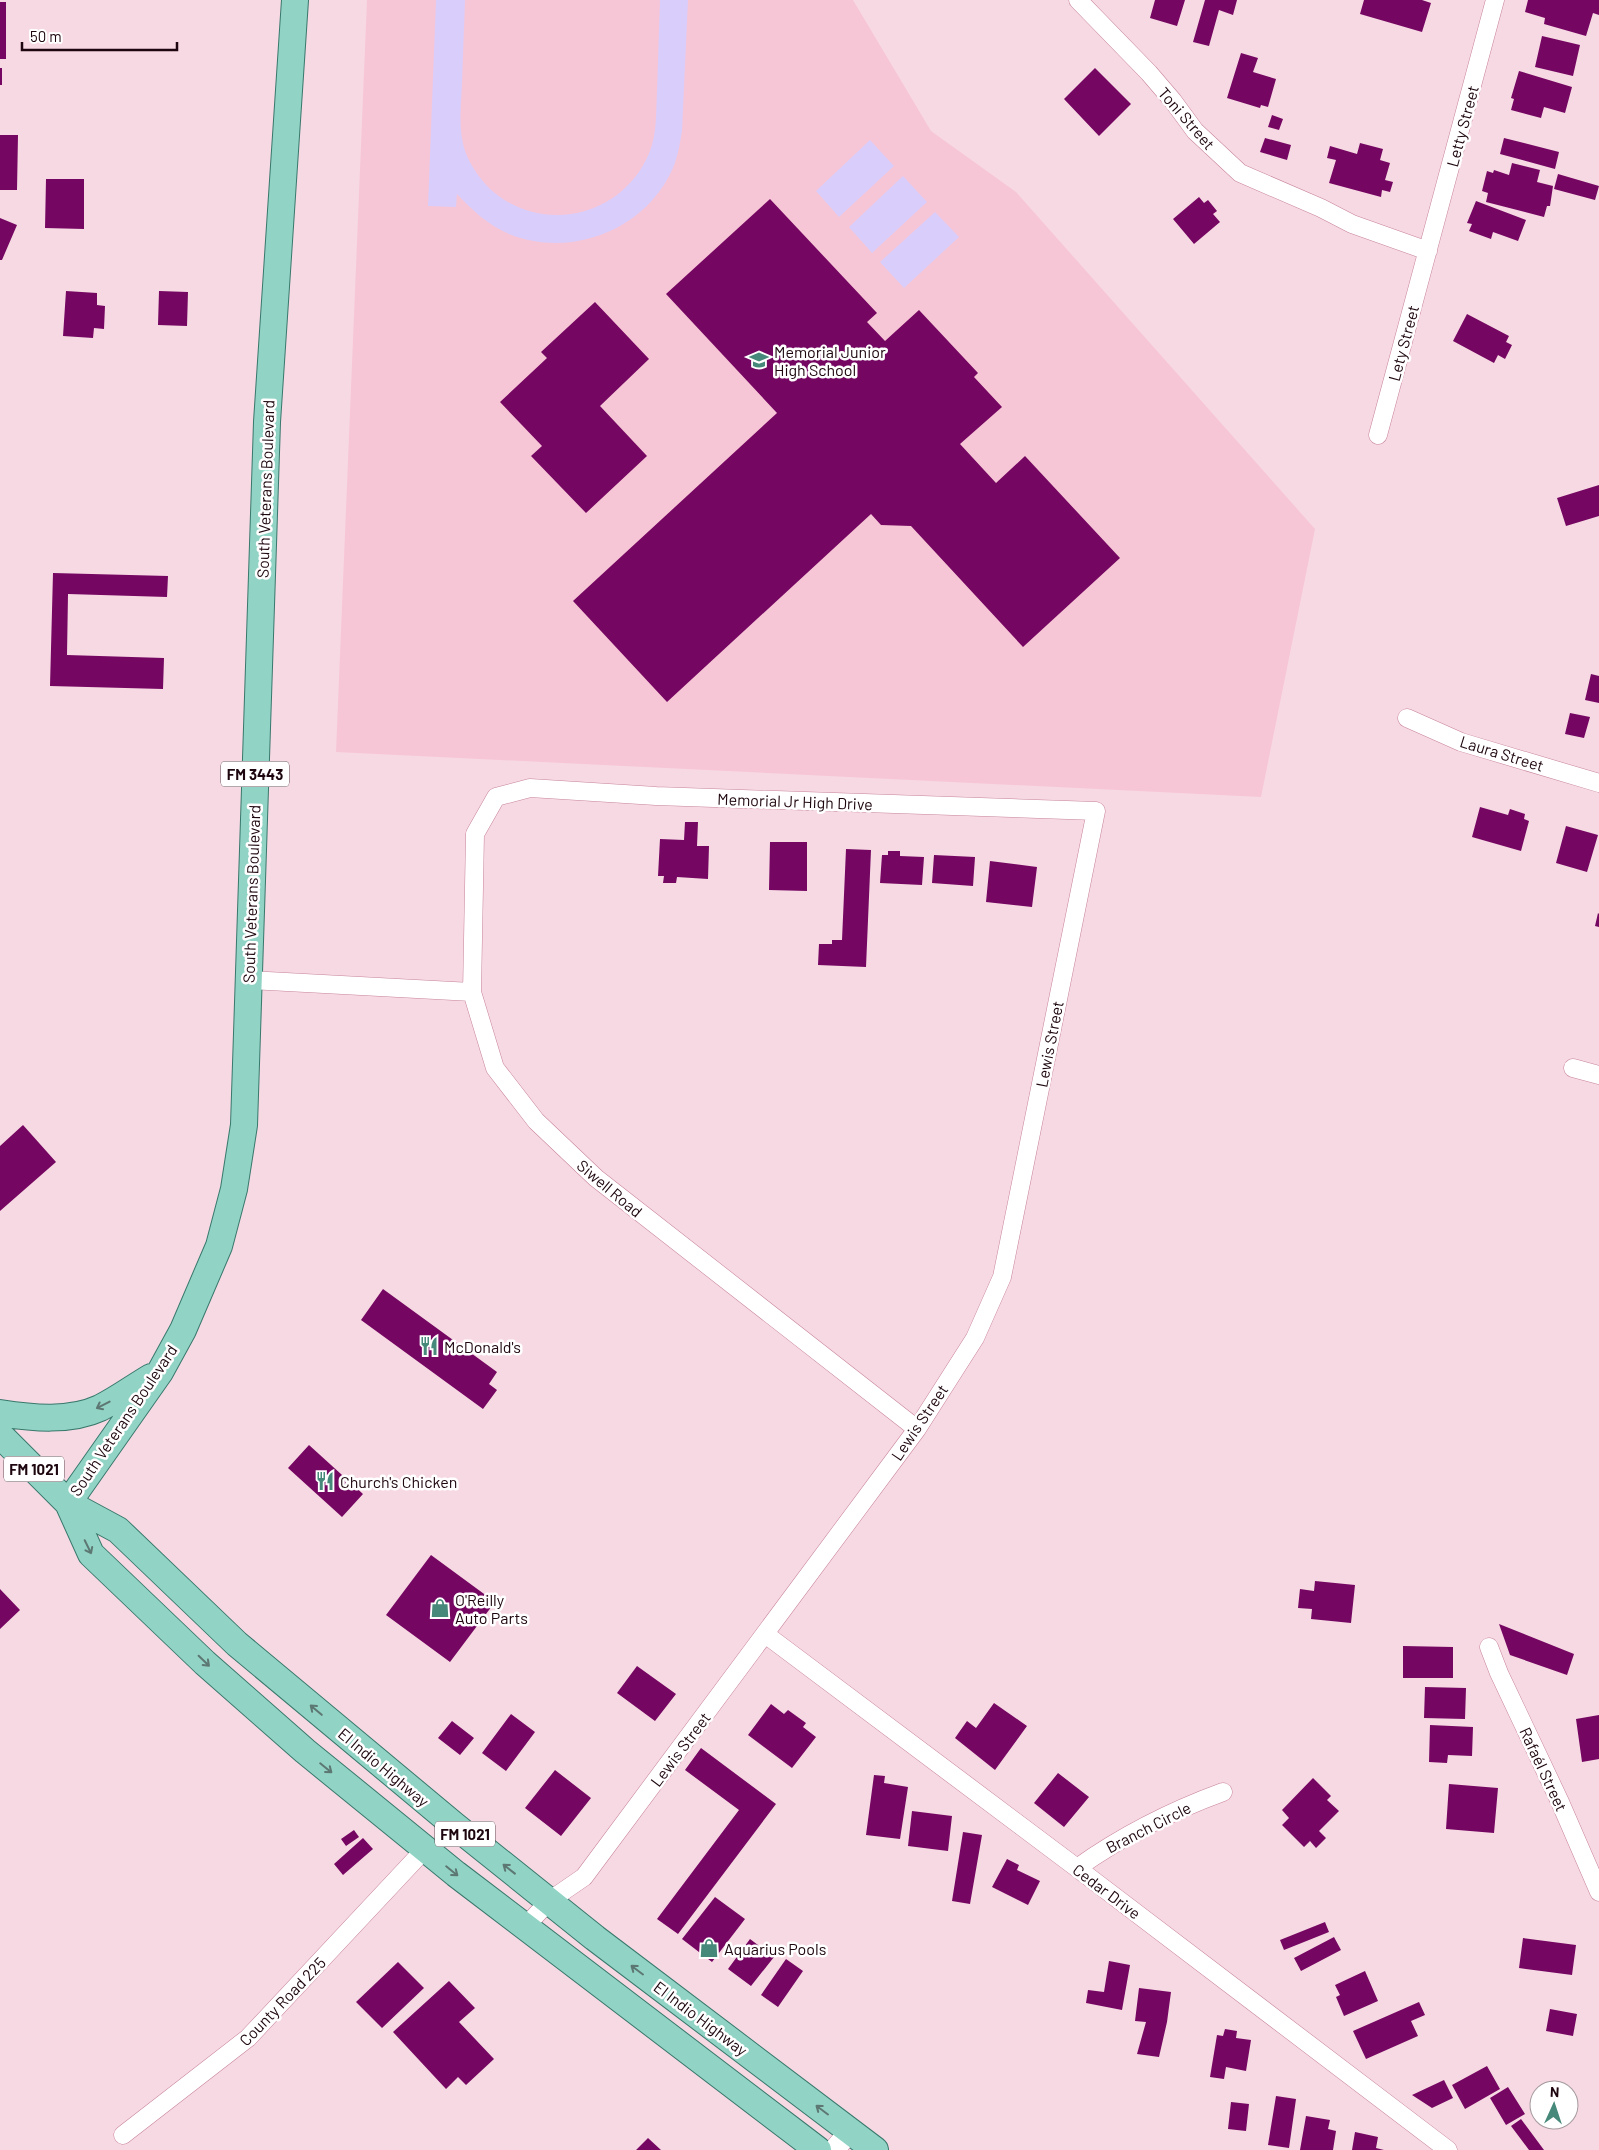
<svg xmlns="http://www.w3.org/2000/svg" width="1599" height="2150" font-family="Barlow,sans-serif">
  <style>
    .built { fill: #f7c6d6 }
    .green { fill: #d9cdfb }
    .building { fill: #750662 }
    .lines { fill: none; stroke-linecap: round; stroke-linejoin: round }
    .minor-casing { stroke: #c7839b; stroke-width: 19 }
    .tertiary-casing { stroke: #c7839b; stroke-width: 22 }
    .primary-casing { stroke: #39786d; stroke-width: 28 }
    .minor { stroke: #fff; stroke-width: 18 }
    .tertiary { stroke: #fff; stroke-width: 21 }
    .primary { stroke: #91d3c5; stroke-width: 26 }
    .oneway { stroke: #5d7773 }
    .labels { text-anchor: middle; dominant-baseline: central; stroke-width: 5; stroke-linejoin: round; paint-order: stroke }
    .shield { fill: #fff; stroke: #615157; stroke-width: 1 }
    .shield-label { font-size: 15px; font-weight: bold; fill: #1d060f }
    .street-label { font-size: 16px; fill: #1d060f; stroke: #fff }
    .poi-label { font-size: 16px; fill: #1d060f; stroke: #fff; text-anchor: start }
  </style>
  <rect width="100%" height="100%" fill="#f7d9e3"/>
  <!-- built -->
  <path class="built" d="M367 0H853L931 131 1016 192 1315 529 1261 797 336 752Z"/>
  <!-- green -->
  <path class="green" d="M436 0H465C464 28 463 56 462 84 461 106 458 130 465 151 470 165 480 179 490 189 542 236 624 217 650 151 657 133 656 111 657 91 658 61 659 30 660 0H688L682 131C680 143 678 156 673 168 646 230 571 259 509 234 488 225 472 210 457 194L456 207 428 206Z
    M870 140 894 166 839 217 816 191Z
    M903 176 927 202 872 253 849 227Z
    M935 212 959 237 904 288 880 262Z"/>
  <!-- building -->
  <path class="building" d="M1155 0H1185L1177 26 1150 18Z
    M1205 0H1237L1233 15 1219 10 1209 46 1193 42Z
    M1364 0H1422L1431 3 1422 32 1360 14Z
    M1528 0H1599V15L1593 13 1586 36 1544 24 1545 18 1525 12Z
    M0 2H6V59H0Z
    M1542 36 1580 45 1573 76 1535 67Z
    M1241 53 1258 58 1253 72 1276 79 1268 107 1261 105 1260 108 1227 98Z
    M0 68H2V85H0Z
    M1095 68 1131 104 1099 136 1064 99Z
    M1519 71 1572 87 1565 113 1544 107 1541 118 1511 110 1514 99 1511 98Z
    M1272 115 1283 119 1279 130 1268 127Z
    M0 135H18L17 190H0Z
    M1265 138 1291 145 1287 160 1260 152Z
    M1504 138 1559 152 1555 169 1500 154Z
    M1360 143 1383 149 1380 160 1390 163 1385 180 1393 182 1390 192 1382 190 1381 197 1329 183 1336 160 1327 158 1330 146 1357 154Z
    M1512 163 1540 170 1537 182 1553 186 1550 206H1547L1544 217 1486 202 1488 193 1482 191 1487 171 1493 173 1494 170 1509 175Z
    M1558 174 1599 186 1595 200 1554 189Z
    M46 179H84V229L45 228Z
    M1199 197 1204 203 1208 200 1217 211 1213 214 1220 222 1194 244 1173 219Z
    M770 199 877 313 867 322 885 341 919 310 978 373 974 377 1002 407 960 444 996 483 1025 456 1120 558 1023 647 911 526 881 525 871 514 667 702 573 601 777 413 666 294Z
    M1476 201 1526 220 1518 241 1493 232 1491 239 1469 231 1472 224 1467 223Z
    M0 218 17 225 2 260H0Z
    M66 291 97 293V305L105 306 104 329 94 328 93 338 63 336Z
    M159 291 188 292 187 326 158 325Z
    M595 302 649 359 600 406 647 456 586 513 531 456 542 446 500 402 547 358 541 352Z
    M1467 314 1509 336 1506 342 1512 345 1505 359 1498 355 1494 363 1453 341Z
    M1599 485V516L1566 526 1557 498Z
    M53 573 168 576 167 597 68 594 67 655 164 658 163 689 50 686Z
    M1591 674 1599 676V703L1585 700Z
    M1570 713 1590 717 1584 738 1565 734Z
    M1480 807 1508 815 1510 809 1525 814 1524 819 1529 821 1521 851 1472 837Z
    M685 822H698L697 846H709L708 879 677 877 676 883H663L664 876H658L660 839 684 840Z
    M1566 826 1598 835 1587 872 1556 863Z
    M770 842H807V891L769 890Z
    M846 849 871 850 866 967 818 965 819 944H832V940H842Z
    M888 851H900V856L924 857 922 885 880 883 882 855H888Z
    M934 855 975 857 973 886 932 883Z
    M990 861 1037 867 1032 907 986 902Z
    M1598 913 1599 914V927L1595 926Z
    M23 1125 56 1162 0 1211V1146Z
    M383 1289 497 1372 489 1384 497 1390 483 1409 361 1320Z
    M309 1445 363 1494 342 1517 288 1468Z
    M431 1555 495 1602 450 1662 386 1615Z
    M1315 1581 1355 1585 1351 1623 1311 1619 1312 1609 1298 1608 1300 1589 1314 1591Z
    M0 1589 20 1610 0 1629Z
    M1499 1624 1574 1654 1567 1675 1510 1655Z
    M1403 1646 1453 1647V1678H1403Z
    M637 1666 676 1694 655 1721 617 1693Z
    M1425 1687 1466 1688 1465 1719 1424 1718Z
    M994 1703 1027 1726 995 1770 955 1738 967 1721 976 1728Z
    M771 1704 784 1714 788 1710 806 1723 803 1727 816 1737 792 1768 748 1735Z
    M511 1714 535 1732 506 1771 482 1753Z
    M1599 1715V1759L1582 1762 1576 1719Z
    M452 1721 474 1738 460 1755 438 1738Z
    M1430 1725 1473 1727 1472 1756 1448 1755 1447 1763 1429 1762Z
    M701 1748 776 1804 678 1934 657 1919 739 1810 685 1770Z
    M555 1770 591 1798 561 1836 525 1808Z
    M1058 1773 1089 1797 1064 1827 1034 1803Z
    M874 1775 885 1776 884 1783 908 1787 900 1839 866 1835Z
    M1313 1778 1331 1796 1327 1800 1339 1811 1319 1831 1326 1838 1316 1848 1310 1841 1304 1847 1282 1825 1289 1818 1282 1810Z
    M1449 1784 1498 1788 1494 1833 1446 1829Z
    M912 1811 952 1816 948 1851 908 1846Z
    M354 1830 359 1837 346 1846 341 1839Z
    M963 1832 982 1835 970 1904 952 1901Z
    M363 1838 373 1849 343 1875 334 1864Z
    M1007 1859 1019 1865 1017 1870 1040 1881 1028 1905 992 1887Z
    M715 1897 745 1919 712 1962 682 1939Z
    M1325 1922 1329 1932 1284 1950 1280 1940Z
    M1334 1937 1341 1950 1301 1971 1294 1958Z
    M1523 1938 1576 1945 1572 1975 1519 1968Z
    M750 1939 774 1957 751 1986 728 1969Z
    M786 1959 803 1971 778 2007 761 1995Z
    M1109 1961 1130 1965 1122 2010 1086 2003 1088 1990 1104 1992Z
    M398 1962 424 1988 382 2028 356 2002Z
    M1365 1971 1378 2001 1344 2016 1336 1997 1340 1995 1335 1985Z
    M449 1981 475 2008 459 2022 494 2059 466 2085 458 2077 446 2089 393 2032Z
    M1139 1988 1171 1992 1167 2022 1159 2057 1137 2054 1146 2022 1135 2021Z
    M1419 2002 1425 2015 1411 2021 1418 2036 1366 2059 1353 2031Z
    M1550 2009 1577 2014 1573 2036 1546 2031Z
    M1225 2029 1237 2031 1236 2038 1251 2040 1246 2071 1226 2067 1224 2079 1210 2077 1217 2035 1223 2036Z
    M1487 2066 1500 2089 1465 2109 1452 2085Z
    M1444 2080 1453 2098 1432 2108 1412 2095Z
    M1508 2087 1525 2114 1506 2125 1490 2098Z
    M1276 2096 1296 2099 1289 2148 1268 2145Z
    M1231 2102 1249 2104 1246 2131 1228 2129Z
    M1306 2116 1330 2120 1328 2129 1336 2131 1333 2150H1300Z
    M1521 2119 1544 2150H1529L1511 2126Z
    M1355 2132 1378 2137 1376 2148 1384 2150H1352Z
    M648 2138 661 2150H636Z"/>
  <g class="lines">
    <!-- minor casing -->
    <g class="minor-casing">
      <path id="minor" d="M1078 0 1149 73 1173 101 1195 131 1240 173 1321 208 1352 224 1428 251
        M1378 435 1495 0
        M1407 718 1461 742 1599 783
        M248 980 472 992
        M1573 1068 1599 1075
        M765 1634 1077 1868 1448 2150
        M1489 1647 1499 1673 1560 1802 1599 1892
        M1077 1868C1122 1836 1171 1811 1223 1792
        M525 1927 549 1901 584 1877 917 1429 975 1338 1002 1277 1096 811 656 796 530 788 496 797 475 834 472 992 495 1068 536 1121 596 1178 917 1429
        M123 2135 248 2038 425 1849"/>
    </g>
    <!-- tertiary casing -->
    <g class="tertiary-casing">
      <path id="tertiary" d="M834 2150 850 2131"/>
    </g>
    <!-- primary casing -->
    <g class="primary-casing">
      <path id="primary" d="M0 1413C32 1418 70 1422 100 1408 118 1399 134 1387 151 1377
        M0 1435 68 1503 118 1530 237 1644 454 1825 595 1938 875 2150
        M68 1503 160 1372 183 1330 219 1246 234 1189 244 1125 267 422 295 0
        M68 1503 91 1554 205 1663 305 1751 456 1874 818 2150"/>
    </g>
    <!-- minor -->
    <use href="#minor" class="minor"/>
    <!-- tertiary -->
    <use href="#tertiary" class="tertiary"/>
    <!-- primary -->
    <use href="#primary" class="primary"/>
  </g>
  <!-- one-way arrows -->
  <defs><path id="oneway-shaft" d="M-6 0H5M1.5-3L5.5 0L1.5 3" fill="none" stroke-width="1.6" stroke-linecap="round" stroke-linejoin="round" transform="scale(1.25)"/></defs>
  <g class="oneway">
    <use href="#oneway-shaft" transform="translate(103 1405) rotate(153)"/>
    <use href="#oneway-shaft" transform="translate(88 1547) rotate(64)"/>
    <use href="#oneway-shaft" transform="translate(204 1661) rotate(44)"/>
    <use href="#oneway-shaft" transform="translate(316 1710) rotate(-140)"/>
    <use href="#oneway-shaft" transform="translate(326 1768) rotate(39)"/>
    <use href="#oneway-shaft" transform="translate(509 1869) rotate(-142)"/>
    <use href="#oneway-shaft" transform="translate(452 1871) rotate(39)"/>
    <use href="#oneway-shaft" transform="translate(637 1970) rotate(-143)"/>
    <use href="#oneway-shaft" transform="translate(822 2110) rotate(-143)"/>
  </g>
  <!-- icons -->
  <defs>
    <g id="school-bare" transform="scale(1.5)"><path d="M0-5L7-2L0 1L-7-2ZM-4 1L0 2.5L4 1V4Q0 6-4 4Z" fill="#468879" stroke="#fff" stroke-width="2.5" paint-order="stroke"/></g>
    <g id="restaurant-bare" transform="scale(1.5)"><path d="M-5-6h1v4h1v-4h1v4h1v-4h1v5L-1.5 .5V6h-2V.5L-5-1ZM5-6V6H3V1.5H1.5Q1.5-4 5-6Z" fill="#468879" stroke="#fff" stroke-width="2.5" paint-order="stroke"/></g>
    <g id="shop-bare" transform="scale(1.5)"><path d="M-5-2.5h2.3a2.7 3.5 0 0 1 5.4 0H5L5.5 6h-11ZM-1.5-2.5h3a1.5 2.3 0 0 0-3 0Z" fill="#468879" stroke="#fff" stroke-width="2.5" paint-order="stroke"/></g>
  </defs>
  <g fill-rule="evenodd">
    <use href="#school-bare" x="759" y="360"/>
    <use href="#restaurant-bare" x="429" y="1346"/>
    <use href="#restaurant-bare" x="325" y="1481"/>
    <use href="#shop-bare" x="440" y="1608"/>
    <use href="#shop-bare" x="709" y="1948"/>
  </g>
  <g class="labels">
    <!-- shield labels -->
    <g class="shield">
      <rect x="221" y="761.5" width="68" height="25" rx="4"/>
      <rect x="4" y="1456.5" width="60" height="25" rx="4"/>
      <rect x="435" y="1821.5" width="60" height="25" rx="4"/>
    </g>
    <g class="shield-label">
      <text x="255" y="774">FM 3443</text>
      <text x="34" y="1469">FM 1021</text>
      <text x="465" y="1834">FM 1021</text>
    </g>
    <!-- street labels -->
    <g class="street-label">
      <text transform="translate(1187 118) rotate(49)">Toni Street</text>
      <text transform="translate(1462 126) rotate(-75)">Letty Street</text>
      <text transform="translate(1403 343) rotate(-75)">Lety Street</text>
      <text transform="translate(265 489) rotate(-88)">South Veterans Boulevard</text>
      <text transform="translate(1502 753) rotate(17)">Laura Street</text>
      <text transform="translate(795 801) rotate(2)">Memorial Jr High Drive</text>
      <text transform="translate(251 894) rotate(-88)">South Veterans Boulevard</text>
      <text transform="translate(1049 1044) rotate(-79)">Lewis Street</text>
      <text transform="translate(610 1188) rotate(40)">Siwell Road</text>
      <text transform="translate(123 1420) rotate(-56)">South Veterans Boulevard</text>
      <text transform="translate(919 1422) rotate(-56)">Lewis Street</text>
      <text transform="translate(680 1749) rotate(-53)">Lewis Street</text>
      <text transform="translate(384 1767) rotate(40)">El Indio Highway</text>
      <text transform="translate(1544 1769) rotate(65)">Rafaél Street</text>
      <text transform="translate(1148 1827) rotate(-27)">Branch Circle</text>
      <text transform="translate(1107 1891) rotate(37)">Cedar Drive</text>
      <text transform="translate(282 2001) rotate(-46)">County Road 225</text>
      <text transform="translate(701 2018) rotate(37)">El Indio Highway</text>
    </g>
    <!-- poi labels -->
    <g class="poi-label">
      <text x="774" y="351">Memorial Junior<tspan x="774" dy="18">High School</tspan></text>
      <text x="444" y="1346">McDonald's</text>
      <text x="340" y="1481">Church's Chicken</text>
      <text x="455" y="1599">O'Reilly<tspan x="455" dy="18">Auto Parts</tspan></text>
      <text x="724" y="1948">Aquarius Pools</text>
    </g>
  </g>
  <!-- north arrow -->
  <g transform="translate(1554 2105) rotate(3)"><circle r="24" fill="#ffffff" stroke="#a59b9f"/>
  <path d="M0-4L9 19L0 12L-9 19Z" fill="#468879"/>
  <text y="-8" font-size="14" font-weight="bold" text-anchor="middle" fill="#1d060f">N</text>
  </g>
  <!-- scale -->
  <path d="M22 42v8h155v-8" fill="none" stroke="#1d060f" stroke-width="2.5"/>
  <text x="30" y="42" font-size="15" fill="#1d060f" stroke="#ffffff" stroke-width="4" paint-order="stroke">50 m</text>
</svg>
